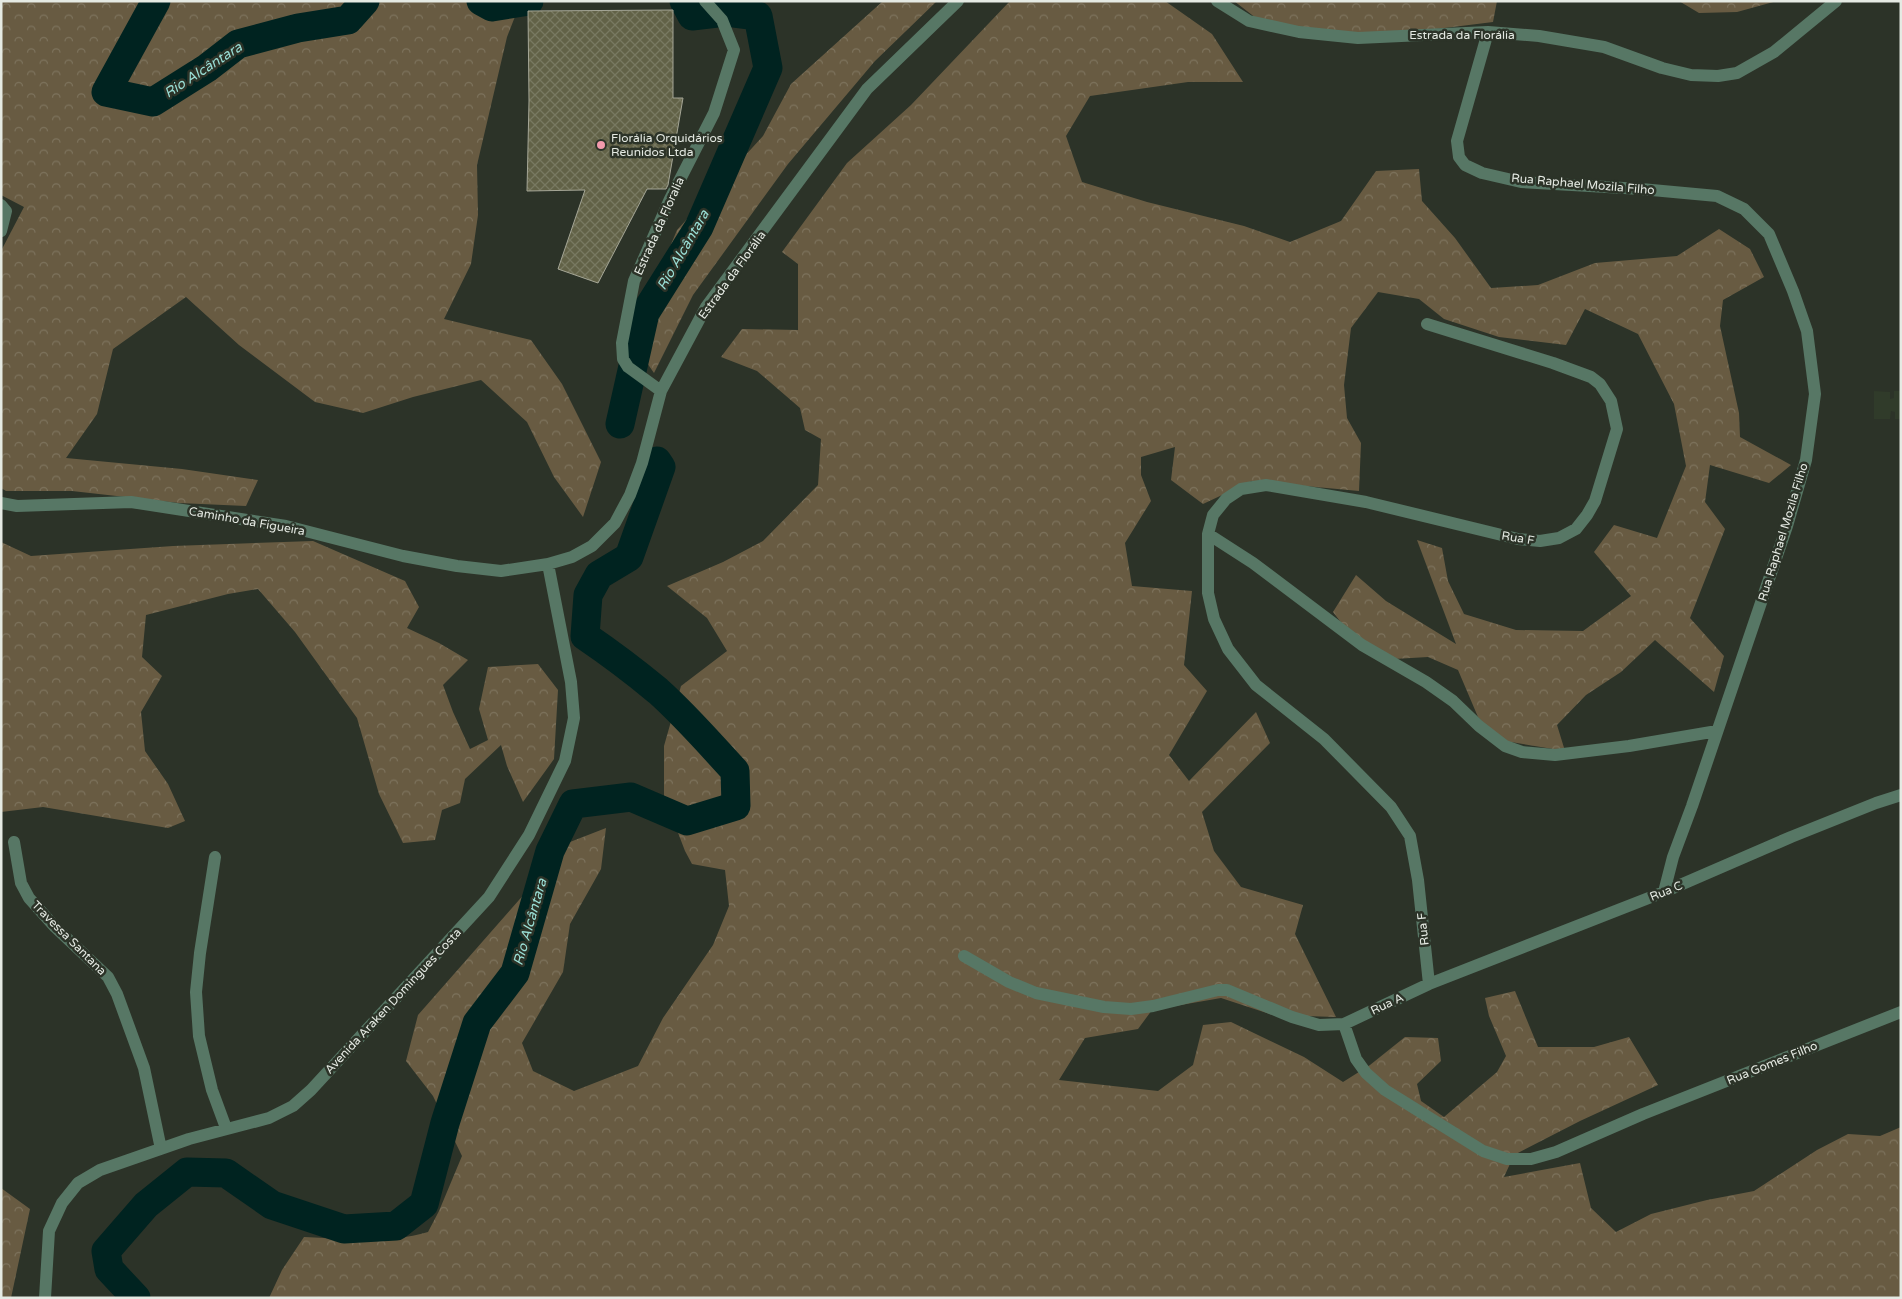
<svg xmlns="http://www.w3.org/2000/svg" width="1902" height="1299" font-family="'Varela Round',sans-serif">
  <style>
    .built { fill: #303b2a }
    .forest { fill: url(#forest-crowns) }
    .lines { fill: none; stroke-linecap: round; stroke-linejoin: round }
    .river { stroke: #002320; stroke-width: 29 }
    .building { fill: url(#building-cross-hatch); stroke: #a5a696 }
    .minor { stroke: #577765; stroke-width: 12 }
    .poi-dot { fill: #f29aac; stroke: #2c3328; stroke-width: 2 }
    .labels { text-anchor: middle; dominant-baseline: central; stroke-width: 5; stroke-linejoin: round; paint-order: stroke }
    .street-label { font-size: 12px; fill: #e5eae3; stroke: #2c3328 }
    .poi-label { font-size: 12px; fill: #e5eae3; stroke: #2c3328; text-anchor: start }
    .water-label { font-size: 14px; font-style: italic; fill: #9adfd6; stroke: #2c3328 }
  </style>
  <defs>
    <pattern id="forest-crowns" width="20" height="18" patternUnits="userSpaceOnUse" patternTransform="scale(1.25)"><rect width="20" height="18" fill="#685b42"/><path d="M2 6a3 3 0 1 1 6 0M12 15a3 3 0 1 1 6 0" fill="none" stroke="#7d735d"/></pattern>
    <pattern id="building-cross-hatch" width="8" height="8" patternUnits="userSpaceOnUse" patternTransform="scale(1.25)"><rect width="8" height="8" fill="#626247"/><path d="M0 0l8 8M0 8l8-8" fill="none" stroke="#787961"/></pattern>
  </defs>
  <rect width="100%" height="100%" fill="#2c3328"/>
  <!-- built -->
  <path class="built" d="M1874 391 1890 392V399L1894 398V391H1901V419H1895V412L1891 411 1890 419H1874Z"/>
  <!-- forest -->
  <path class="forest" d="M1 1H521L507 37 477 165 478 215 471 264 444 319 531 340 562 384 601 462 583 517 554 477 527 422 481 380 413 397 363 413 315 402 239 345 186 297 113 349 97 414 66 458 182 469 258 480 246 506 179 503 72 491H6L1 488V251L24 207 1 195Z
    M883 1H937L875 61 788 164 693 295 654 373 631 340 677 230 763 136 791 84Z
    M1010 1H1165L1212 34 1243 82H1188L1090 96 1066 136 1082 182 1147 202 1244 226 1290 242 1341 221 1376 171 1419 169 1422 201 1455 238 1491 288 1538 285 1595 263 1677 256 1719 229 1750 249 1764 277 1723 300 1720 326 1739 413 1740 437 1791 465 1769 483 1710 465 1705 502 1725 529 1690 618 1724 656 1714 692 1655 640 1621 672 1586 695 1557 725 1565 751 1499 740 1478 717 1458 670 1428 657 1394 659 1349 633 1333 612 1356 575 1386 601 1456 644 1417 540 1442 548 1448 581 1464 614 1516 630 1583 631 1631 596 1594 552 1614 525 1657 538 1686 466 1674 404 1638 334 1585 309 1566 345 1499 337 1444 319 1419 299 1378 292 1351 328 1344 385 1347 418 1361 443 1359 491 1252 481 1203 504 1171 480 1175 447 1141 457V475L1151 501 1125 543 1132 586 1192 591 1184 665 1207 691 1169 755 1189 781 1256 712 1270 743 1202 812 1214 851 1241 887 1303 905 1295 934 1336 1017 1273 1015 1221 998 1152 1010 1138 1029 1085 1038 1059 1080 1158 1091 1193 1065 1203 1025 1231 1022 1304 1057 1343 1082 1370 1065 1405 1037 1438 1038 1441 1061 1417 1084 1421 1101 1444 1117 1497 1072 1506 1056 1489 1016 1485 998 1515 991 1538 1047H1594L1629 1037 1658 1085 1580 1121 1514 1155 1504 1177 1580 1163 1591 1208 1616 1232 1651 1214 1707 1200 1754 1191 1817 1150 1848 1134 1880 1136 1901 1127V1298H269L282 1270 304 1237C345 1239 388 1244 428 1232L439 1211 462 1156 433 1096 406 1061 418 1015 570 842 606 828 601 869 570 924 563 972 522 1043 533 1071 574 1091 638 1066 663 1018 713 945 729 906 725 870 692 864 685 851 664 796V746L681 686 727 651 707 618 667 586 723 562 763 541 818 485 821 439 805 430 800 408 757 371 721 357 742 329 798 330V264L782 252 847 163 911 105Z
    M1234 1H1497L1493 22 1364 38 1265 25Z
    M1679 1H1777L1737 12 1699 13Z
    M313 541 405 581 419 607 407 628 439 643 468 660 443 685 453 712 470 749 488 740 479 709 488 667 538 664 558 690 554 759 523 802 507 766 501 745 465 779 460 803 442 810 435 840 403 843 379 794 357 718 295 632 258 589 228 594 146 615 142 657 162 676 141 712 145 751 168 784 185 821 168 828 43 807 1 812V542L31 556 173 546Z
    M1 1188 30 1209 11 1298H1Z"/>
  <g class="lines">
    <!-- river -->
    <path class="river" d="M156 1 106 92 153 102 207 68 238 44 298 28 348 20 365 1
      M481 1 492 7 529 1
      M620 424 645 313 699 227 768 68 758 16 726 12 692 16 684 1
      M136 1298 109 1269 106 1251 146 1205 187 1172 226 1173 272 1205 344 1229 396 1226 424 1204 445 1123 477 1023 515 973 550 851 573 804 631 797 687 821 736 806 735 771C710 744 686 716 658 691 634 671 610 653 585 636L588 595 599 575 629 557 661 467 657 461"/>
  </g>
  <!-- building -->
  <path class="building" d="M673 10V98H683L668 185 666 189H647L598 283 558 269 585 190 527 191 529 101 528 11Z"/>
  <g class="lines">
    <!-- minor -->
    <path class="minor" d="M1217 1 1249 21 1299 32 1358 38 1488 32 1539 36 1604 47 1662 68 1691 75 1718 76 1737 73 1774 52 1836 1
      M1488 32 1457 141 1459 157 1465 165 1482 173 1521 182 1641 189 1717 196 1744 209 1769 234 1793 291 1807 331 1815 394 1806 460 1787 526 1692 806 1673 857 1664 892
      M1 205 6 211 1 231
      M1427 324 1553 363 1591 377 1600 384 1611 401 1617 429 1595 501 1587 515 1576 529 1559 538 1540 541 1518 539 1366 502 1266 485 1241 489 1226 499 1213 515 1208 534V593L1214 619 1228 649 1256 685 1324 739 1391 807 1410 836 1418 880 1429 984
      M661 391 628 367 623 359 622 343 634 281 670 199 714 113 734 50 722 20 705 1
      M1 503 17 506 131 502 286 526 403 556 457 566 501 571 548 564 572 557 592 546 615 523 630 495 642 463 661 391 706 307 867 89 958 1
      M1208 534 1253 563 1362 645 1426 682 1453 701 1479 726 1505 746 1522 752 1555 755 1629 746 1717 731
      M14 842 21 883 29 898 55 927 108 977 117 994 144 1068 161 1149
      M215 857 200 953 196 992 199 1036 212 1090 226 1128
      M964 956 1009 982 1036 993 1104 1007 1131 1009 1153 1006 1218 990H1227L1292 1017 1319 1025 1344 1024 1429 984 1664 892 1791 837 1876 803 1901 795
      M1344 1024 1356 1059 1366 1073 1385 1090 1483 1151 1507 1159H1531L1556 1152 1643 1114 1901 1012
      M45 1298 49 1231 62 1203 78 1183 100 1170 189 1139 269 1118 293 1106 311 1090 489 897 529 835 565 761 574 718 571 682 548 564"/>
  </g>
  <!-- markers -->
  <circle class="poi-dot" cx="601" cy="145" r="5"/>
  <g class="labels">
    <!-- street labels -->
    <g class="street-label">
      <text x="1462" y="35">Estrada da Florália</text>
      <text transform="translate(1583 184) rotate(5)">Rua Raphael Mozila Filho</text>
      <text transform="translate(659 226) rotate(-66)">Estrada da Floralia</text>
      <text transform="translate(732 275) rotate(-54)">Estrada da Florália</text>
      <text transform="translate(247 521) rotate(10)">Caminho da Figueira</text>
      <text transform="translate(1783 532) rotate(-73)">Rua Raphael Mozila Filho</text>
      <text transform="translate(1518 538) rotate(9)">Rua F</text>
      <text transform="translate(1666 891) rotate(-22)">Rua C</text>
      <text transform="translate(1423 929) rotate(-96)">Rua F</text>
      <text transform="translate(69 938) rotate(45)">Travessa Santana</text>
      <text transform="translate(393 1001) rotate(-47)">Avenida Araken Domingues Costa</text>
      <text transform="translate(1387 1004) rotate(-25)">Rua A</text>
      <text transform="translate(1772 1063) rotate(-22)">Rua Gomes Filho</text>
    </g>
    <!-- poi labels -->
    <g class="poi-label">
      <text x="611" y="138">Florália Orquidários<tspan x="611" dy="14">Reunidos Ltda</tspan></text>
    </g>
    <!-- water labels -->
    <g class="water-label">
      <text transform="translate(203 70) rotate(-33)">Rio Alcântara</text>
      <text transform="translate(683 250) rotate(-60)">Rio Alcântara</text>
      <text transform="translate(530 922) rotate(-74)">Rio Alcântara</text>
    </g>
  </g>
  <!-- border -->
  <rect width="1902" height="1299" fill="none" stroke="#e5eae3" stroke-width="5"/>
</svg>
